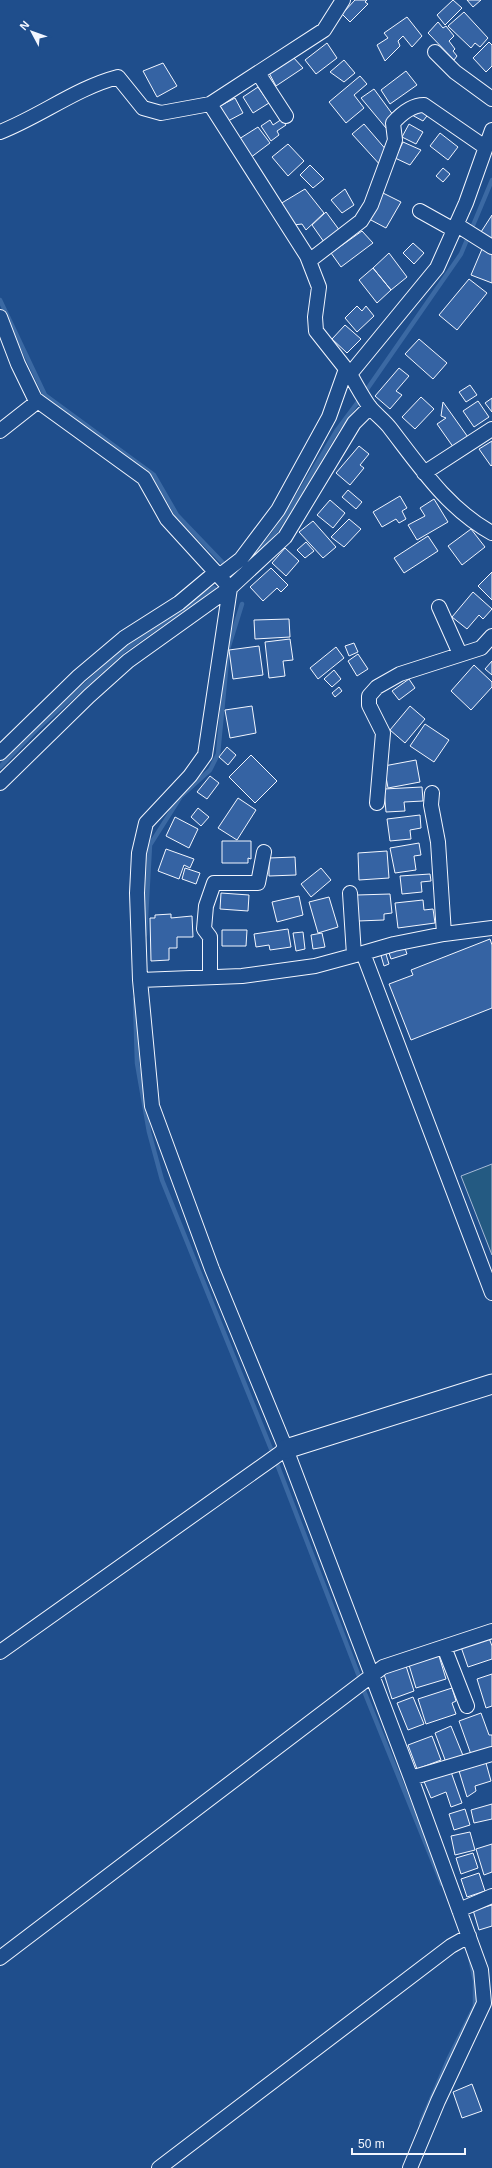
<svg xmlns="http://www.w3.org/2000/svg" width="492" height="2168" font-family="Helvetica,sans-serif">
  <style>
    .green { fill: #245a82; stroke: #a8bbd7 }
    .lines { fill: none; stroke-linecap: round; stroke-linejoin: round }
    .stream { stroke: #3b69a3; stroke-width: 4.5 }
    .building { fill: #3563a3; stroke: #f2f6ff }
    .street-casing { stroke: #f2f6ff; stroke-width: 16 }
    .secondary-casing { stroke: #f2f6ff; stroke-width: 21 }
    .street { stroke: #1f4e8c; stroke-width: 14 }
    .secondary { stroke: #1f4e8c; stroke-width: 19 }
  </style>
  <rect width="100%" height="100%" fill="#1f4e8c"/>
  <!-- green -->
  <path class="green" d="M492 1164V1255L461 1176Z"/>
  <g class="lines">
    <!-- stream -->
    <path class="stream" d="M0 300 45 395 154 475 177 515 224 564
      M253 557 273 535 292 506 337 430 363 395 461 254 492 180
      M0 767 38 728 123 651 214 588
      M145 935 150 845 181 796 210 770 218 754 228 649 242 604
      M135 999 137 1063 149 1132 162 1180 271 1449
      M277 1464 360 1679
      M364 1691 442 1884
      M421 2123 449 2058 475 2006V1981L470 1957"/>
  </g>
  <!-- building -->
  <path class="building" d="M355 0H367L365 2 368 4 350 22 342 14Z
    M453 0 462 8 445 25 437 15Z
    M467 0H481L473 7Z
    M464 12 488 38 480 47 475 43 471 48 448 26Z
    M407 17 422 36 412 47 403 36 398 41 400 46 385 61 377 45 388 38 384 33Z
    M438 22 443 28 446 26 454 36 449 41 455 49 453 51 457 56 454 60 428 33Z
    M489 42 492 45V66L486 72 473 58Z
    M327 43 337 58 316 74 305 60Z
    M293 57 303 68 276 86 268 71Z
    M344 60 355 73 344 82 330 72Z
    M163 63 177 86 157 97 143 71Z
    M406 71 417 85 390 104 381 90Z
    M360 76 367 84 354 95 364 108 346 123 329 102Z
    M258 87 269 103 253 113 243 97Z
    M374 89 396 119 386 128 361 98Z
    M235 98 243 113 228 121 220 106Z
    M419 105 430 112 423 121 412 115Z
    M282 119 286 125 277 131 279 135 271 141 261 126 270 120 273 125Z
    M364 124 388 152 382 167 352 134Z
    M409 124 423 132 416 144 402 137Z
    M258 127 270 143 250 158 239 139Z
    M440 133 458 147 448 160 430 146Z
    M403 142 421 150 410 165 395 158Z
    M288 144 304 161 288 176 272 157Z
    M310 165 324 179 313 188 300 175Z
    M443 168 450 174 443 182 436 176Z
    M305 189 324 213 306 230 302 224 293 225 280 204Z
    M345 189 354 205 342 213 331 200Z
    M383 193 401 202 386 228 369 219Z
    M326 212 340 231 324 242 312 225Z
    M492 215V240L481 232Z
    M362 231 373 243 341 267 331 253Z
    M413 243 424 253 414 264 403 253Z
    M482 249 492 253V283L471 275Z
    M389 253 407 277 391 290 373 268Z
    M373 268 391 290 377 303 359 280Z
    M469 279 487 293 457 330 439 315Z
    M357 306 362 311 366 306 374 316 357 332 345 318Z
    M345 325 361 339 347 353 332 339Z
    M419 339 447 363 433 379 405 354Z
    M399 368 409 376 396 391 402 395 390 409 375 396Z
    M470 385 477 395 466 402 459 392Z
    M421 397 434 409 415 429 402 417Z
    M492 398V412L485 403Z
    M478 401 489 417 474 427 463 411Z
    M443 402 470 440 456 451 437 424 446 418 441 416Z
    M492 441V465L491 466 479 449Z
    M359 446 369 454 360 465 364 468 350 485 336 473Z
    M348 490 362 502 356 509 342 497Z
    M400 496 407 508 402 511 406 519 399 523 396 519 382 527 373 512Z
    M434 499 448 522 417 540 408 525 425 516 420 508Z
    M330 500 345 513 333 528 317 515Z
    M349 519 361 529 344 547 331 537Z
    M313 521 336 547 323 558 299 532Z
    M471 529 485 547 462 565 448 546Z
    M428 536 438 551 404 573 394 558Z
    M306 542 314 551 305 558 297 550Z
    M285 548 299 561 286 576 272 563Z
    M271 568 288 585 281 592 277 588 263 601 250 587Z
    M492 572V600L478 586Z
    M473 592 492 609 483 619 479 615 467 629 452 617Z
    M289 619 290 637 255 639 254 620Z
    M290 639 293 660 283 661 285 676 269 678 265 642Z
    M354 643 358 652 349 656 345 646Z
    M259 646 263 675 233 679 229 650Z
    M336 647 344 658 318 679 310 668Z
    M358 654 368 669 357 676 348 661Z
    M492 661V675L485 669Z
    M474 665 492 682V687L471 710 451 691Z
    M334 670 341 679 332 687 324 679Z
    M409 679 415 688 399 700 392 691Z
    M339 687 342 691 335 697 332 693Z
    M252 706 256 733 230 738 225 710Z
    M410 706 425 719 405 743 390 730Z
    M425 724 449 740 434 762 410 746Z
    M227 747 236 755 228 765 219 757Z
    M251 755 277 781 255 803 229 777Z
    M416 760 420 782 388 788 384 766Z
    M210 776 219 783 207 799 197 792Z
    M422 787 423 801 404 802 405 811 386 812 384 789Z
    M238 798 256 810 237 840 218 828Z
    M198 808 209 817 201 826 191 817Z
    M420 815 421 828 410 830 411 839 390 841 387 819Z
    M175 817 198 829 189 848 166 836Z
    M222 841H251V859L248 858V863H222Z
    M419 843 421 855 414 856 416 870 395 873 390 848Z
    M166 849 194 859 190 868 184 865 179 879 158 871Z
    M387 851 389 878 359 880 358 853Z
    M295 857 296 875 269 876V858Z
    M185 868 200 873 196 884 182 879Z
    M321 868 331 880 311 897 301 884Z
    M430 874 431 881 421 882 422 892 402 894 400 876Z
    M221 893 249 895 248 911 220 909Z
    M390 894 392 913 384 914V920L358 921 357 895Z
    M299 896 303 915 277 922 272 902Z
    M329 897 338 927 318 933 309 902Z
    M423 900 424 910 433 909 435 923 398 928 395 903Z
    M171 914V918L192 916 193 937H177V948H169V960L151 961 150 918H155V915Z
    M288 929 291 947 270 950 269 945 256 947 254 934Z
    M222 930H247L246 946H222Z
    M303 932 305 949 296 951 293 933Z
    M322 933 325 947 313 949 311 935Z
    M490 939 492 945V1008L411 1040 389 984 413 975 411 970Z
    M404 945 407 954 391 959 388 950Z
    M385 951 389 964 384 966 380 952Z
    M489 1638 492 1646V1659L468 1667 461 1647Z
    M439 1656 446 1679 416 1688 409 1665Z
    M406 1666 414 1691 392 1699 384 1674Z
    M492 1674V1706L486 1708 477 1679Z
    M452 1688 456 1701 452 1703 456 1714 426 1724 418 1699Z
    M413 1697 424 1724 408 1730 397 1703Z
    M481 1713 489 1735H492V1753L473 1760 459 1721Z
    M451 1726 464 1758 447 1765 435 1733Z
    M432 1736 441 1760 417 1769 408 1745Z
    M486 1763 491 1781 475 1786 476 1791 467 1797 459 1771Z
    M450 1769 462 1803 451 1807 446 1792 431 1798 423 1779Z
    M492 1804V1819L474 1823 471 1810Z
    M465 1809 470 1825 454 1830 449 1814Z
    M470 1832 475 1850 455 1855 451 1836Z
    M492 1844V1872L484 1875 476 1849Z
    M473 1853 478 1868 461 1874 456 1858Z
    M479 1873 485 1891 467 1897 461 1879Z
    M492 1905V1926L479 1930 473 1910Z
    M472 2084 482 2111 462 2118 453 2092Z"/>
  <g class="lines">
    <!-- street casing -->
    <g class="street-casing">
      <path id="street" d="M435 52 455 72 492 99
        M258 73 286 116
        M210 104 307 256 319 287 315 317 316 331 350 374
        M492 130 466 203 437 268 350 374C356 385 362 396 369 406 375 414 384 420 390 428 420 467 448 509 492 533
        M0 132C41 116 76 88 118 77L143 108 161 113 210 104 324 30 343 0
        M420 211 454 230
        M457 225 492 247
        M309 261 361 221 371 205 395 140 393 123C401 114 412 105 424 105L485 147
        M0 317 18 364 35 399 144 478 167 519 230 588
        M0 431 38 401
        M424 473 492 429
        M219 576 241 559 278 510 329 417 346 369
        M230 588 205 755 190 776 146 823 139 853 137 893 140 980 152 1106 212 1269 286 1449 411 1778 481 1970 484 2003 438 2101 410 2168
        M439 607 460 654
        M0 753 79 676 124 638 179 603 216 572
        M0 783 89 696 128 661 230 588 285 537 354 423 370 407
        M432 793 431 805 438 842 444 934
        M377 803 383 733 369 705V696L377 687 400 674 481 648 492 636
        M350 893 354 955
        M363 953 394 944 444 934 492 928
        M210 977V937L204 929 206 906 214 883H258L264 852
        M140 980 242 976 315 966 363 953 492 1293
        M444 1647 467 1706
        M0 1652 286 1449
        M411 1778 492 1754
        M459 1910 492 1896
        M0 1958 383 1667 492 1631
        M159 2168 451 1946 469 1936"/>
    </g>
    <!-- secondary casing -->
    <g class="secondary-casing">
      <path id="secondary" d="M286 1449 492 1384"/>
    </g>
    <!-- street -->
    <use href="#street" class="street"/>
    <!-- secondary -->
    <use href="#secondary" class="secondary"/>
  </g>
  <!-- north arrow -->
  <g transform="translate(32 32) rotate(311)" stroke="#1f4e8c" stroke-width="3" paint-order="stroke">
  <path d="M0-3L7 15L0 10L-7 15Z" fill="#f2f6ff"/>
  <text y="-6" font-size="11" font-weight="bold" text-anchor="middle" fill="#f2f6ff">N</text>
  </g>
  <!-- scale -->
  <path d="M352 2148v6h113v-6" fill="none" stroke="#f2f6ff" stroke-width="2"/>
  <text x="358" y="2148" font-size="12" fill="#f2f6ff" stroke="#1f4e8c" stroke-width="3" paint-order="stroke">50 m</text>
</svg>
